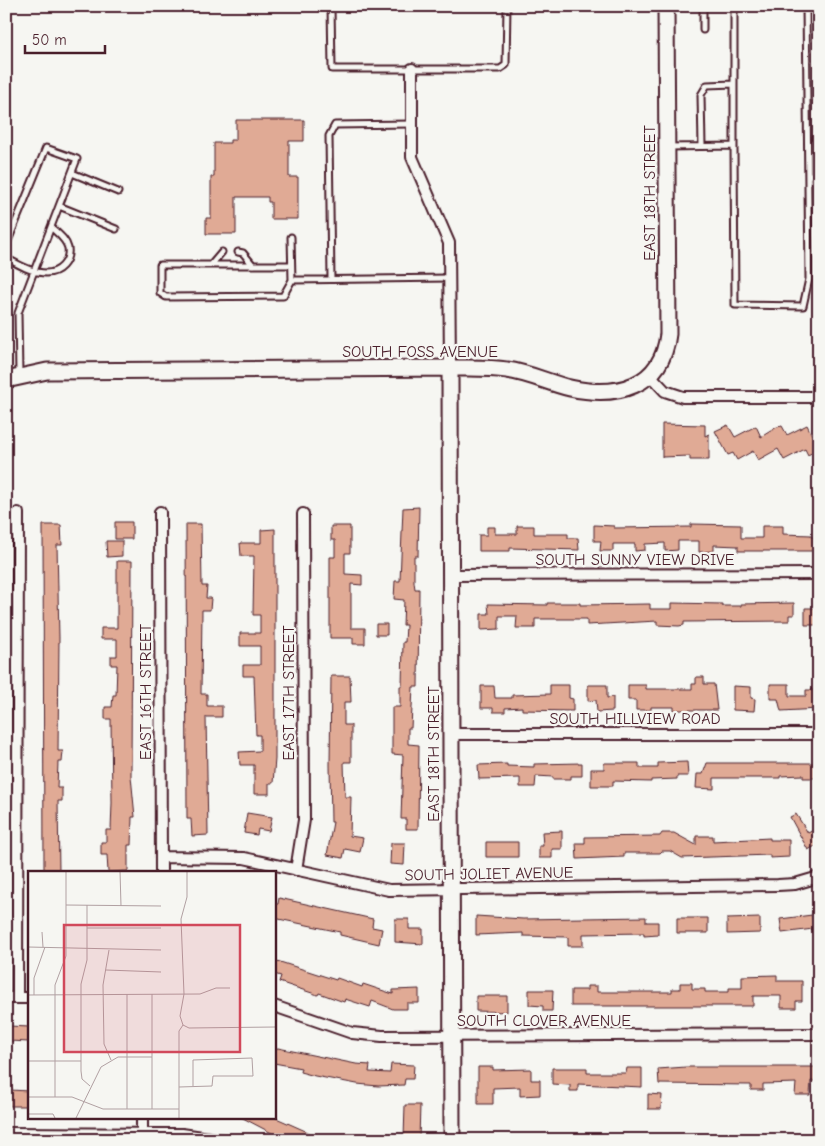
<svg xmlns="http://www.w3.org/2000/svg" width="825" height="1146" font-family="'Comic Neue',sans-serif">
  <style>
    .building { fill: #e0aa95; stroke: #4a1f2b }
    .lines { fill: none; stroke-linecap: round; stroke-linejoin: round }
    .lane-casing { stroke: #4a1f2b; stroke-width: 9 }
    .street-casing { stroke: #4a1f2b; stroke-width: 14 }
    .secondary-casing { stroke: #4a1f2b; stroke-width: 19 }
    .lane { stroke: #f6f6f2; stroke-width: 5 }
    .street { stroke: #f6f6f2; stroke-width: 10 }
    .secondary { stroke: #f6f6f2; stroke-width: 15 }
    .labels { text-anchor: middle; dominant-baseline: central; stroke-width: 4.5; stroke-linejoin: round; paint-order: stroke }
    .street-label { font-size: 16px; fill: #4a1f2b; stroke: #f6f6f2 }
    .inset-road { fill: none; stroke: #b1a0a2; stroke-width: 1 }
    .view { fill: #d1495b; fill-opacity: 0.15; stroke: #d1495b; stroke-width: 2.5 }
    .inset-edge { fill: none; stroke: #4a1f2b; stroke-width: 2.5 }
  </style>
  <rect width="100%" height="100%" fill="#f6f6f2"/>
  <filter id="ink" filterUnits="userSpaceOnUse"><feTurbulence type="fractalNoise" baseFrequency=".02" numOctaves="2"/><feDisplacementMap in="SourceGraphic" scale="10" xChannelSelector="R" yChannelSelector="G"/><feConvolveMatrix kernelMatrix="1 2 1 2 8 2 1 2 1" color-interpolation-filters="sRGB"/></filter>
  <g filter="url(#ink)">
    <!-- building -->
    <path class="building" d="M236 120H304V141H289V177H298V219H271V202H268V197H236V234H206V218H211V177H214V143H230V140H236Z
      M662 424 705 425V436L709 434V460H690V456L662 457Z
      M728 425 735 437 756 426 761 437 777 427 782 426 787 435 807 425 813 437 819 433V462L813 452 808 455 805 449 784 460 778 449 758 460 753 451 737 460 733 453 728 455 715 431Z
      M419 507 418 556H414V582L415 589H419L418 687H413L411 728H408V744L419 745 418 829H406V819H401L403 755 392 754V707H400V686H402L403 642H405L406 625H403L404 600 394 599 395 581H400L403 508Z
      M115 522H132V539H115Z
      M186 524H201L202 586H207L206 598H211L210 610H202L201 694H207V706H222V717H206L208 835 192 836 191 819H187Z
      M691 524 741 525V538H762V526H783V534L811 535V537H819V551H738V546L714 545V551L699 552V541H678V550L665 551V543L645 544V550L635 551V544H613V551H600L601 541H594V525L614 526V528L691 527Z
      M43 525H61L62 545H57L59 638 58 751H63L62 762H58L57 788H62V801H58L59 872H44Z
      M331 526H350V553H345V574L362 575V585L351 584V628H365V644H353V638H330V557H335V540H331Z
      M517 526H534V534H568V538H578L579 550 510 548V551H479V535H487V527H495V534H517Z
      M275 529V759L273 783H269V794H254V765H240L239 752 260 751V735H256L254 676H243V665H260V646H240V633H260V615H253L254 556H241L240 543H261V530Z
      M106 541H122V556L107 557Z
      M117 561H132L131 776 135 817H132L131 845H128V871L108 872 107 855H101V842H106V830H111L112 803 111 719H105V707H112L113 695H116L117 665H111V656H117V639H101V628H117Z
      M547 603H580V605L650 604V609H672V603L722 604V606H741V604L794 603V615H789V621L684 622V625L679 626 657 625V621L587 625V619H535V628H516L517 616H499V629L481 630V614H489L488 604 547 605Z
      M805 608H819V625H805Z
      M376 624H387V635H376Z
      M331 676H350L351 702H344V725H351V762H344L345 797H351L350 836 363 838 360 852 345 849 343 858 327 855 333 822H331L330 765Z
      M696 677H704V684H714L717 710H674V707H651V710H636V700H628V685H646V689H692V684H696Z
      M770 684H789V696H806V690H819V709L781 711 778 699H770Z
      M550 685H569V698L573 699V711L522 710V707L505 708V712H493V708H481V686H494L495 698H512V695L550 694Z
      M588 685H607V698L613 697V711L597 712 596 700 588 701Z
      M733 686 751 687V698L755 699 754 711 733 710Z
      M687 762 688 776H677V779L651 780V782L613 781V786H591V769H604V763H639V768H658V763Z
      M582 763V776H571V779H553V777L536 776 535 787H520V778L479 779 478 765 507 764V766L534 767V764Z
      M707 763H819V778H803V775L780 776V778H714V789L696 788 697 774H703Z
      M247 813 272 817 269 831 258 829 257 835 244 833Z
      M796 814 808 833 819 827V844L808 850 790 817Z
      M562 831V849H552V858H539V846H543L542 832Z
      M662 833H674L696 845V836H713V841L770 838V840H789V857L770 858V855L682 858 670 851H662L660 853H624V857L577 859 576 843H585V837L660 836Z
      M486 842H518V857H486Z
      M391 843H405L404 865 390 864Z
      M279 898 373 919 372 927 382 929 379 944 340 935V932L274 918V904H278Z
      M812 915 813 929 782 933 780 919Z
      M476 916 523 919 646 917V922H658V935L644 936V933L583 934V946H568V937L523 936V933L476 935Z
      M677 918H708V933H677Z
      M760 918V933L727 934V919Z
      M395 919H409V929H423V944L395 942Z
      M274 960 336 980 337 978 362 987 363 984 393 994V990L419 989V1003H407V1009H393L372 1001 370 1007 345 999 344 1002 319 993 318 995 279 982 281 976 274 974Z
      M777 975V981H802V1001H796V1008H781V996H753V1006H571V990H587V986H597V992H672V989H680V983H692V989H705V992H729V988H742V976Z
      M529 990H553L552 1011H543V1006L529 1005Z
      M476 996H507V1012L476 1011Z
      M9 1026 29 1027V1042L9 1041Z
      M278 1048 356 1064 370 1065 369 1072 390 1073 391 1064 414 1065 413 1079H405L404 1085 378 1086 357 1084 315 1076 300 1072 301 1068 274 1063V1049Z
      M478 1067H493V1070L531 1069V1080H540V1095L520 1096V1087L493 1088V1104H478Z
      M686 1067H819V1081H811L810 1095H795L796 1083 763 1084V1090H751V1085L659 1084 658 1069Z
      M552 1068H587V1073H626L627 1068H642V1087L578 1084V1091H570V1085L552 1084Z
      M10 1090 29 1091V1106H10Z
      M648 1094 662 1095 661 1109H648Z
      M405 1105H420L419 1139 404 1138Z
      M241 1117H274L310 1133 307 1140H285Z"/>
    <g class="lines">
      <!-- lane casing -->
      <g class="lane-casing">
        <path id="lane" d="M331 6 332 69H500L506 65 507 6
          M703 30V6
          M702 146 701 95 707 85 734 84
          M734 146 735 305 803 306 809 279 806 6
          M668 147 734 146V6
          M72 173 118 192
          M808 175H819
          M59 206 116 229
          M291 237 292 280 449 278
          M6 246 46 148 77 159 18 313 19 374
          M238 252 243 253 253 265
          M6 258C18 264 32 273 46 273 59 273 70 262 68 248 66 239 57 233 51 227
          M211 265 222 252
          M291 265H160V293L166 297 283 296 292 280
          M331 279 329 136 335 125 411 124"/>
      </g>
      <!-- street casing -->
      <g class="street-casing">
        <path id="street" d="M412 69V157L449 243 450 368
          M650 375 665 391 683 397H819
          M160 512 161 872
          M451 575 819 574
          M451 734H819
          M162 857 244 858 389 890 778 885 795 884 819 877
          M296 870 304 820 303 514
          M6 998H29
          M17 998 18 513
          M274 1006 352 1033 382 1036 819 1034
          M142 1117V1139
          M6 1133 182 1134 223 1140"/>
      </g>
      <!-- secondary casing -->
      <g class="secondary-casing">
        <path id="secondary" d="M450 368 452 1140
          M6 380 47 371 450 368C469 368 489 367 507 370 529 373 549 383 570 388 616 398 662 388 668 334L666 6"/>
      </g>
      <!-- lane -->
      <use href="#lane" class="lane"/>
      <!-- street -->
      <use href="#street" class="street"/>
      <!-- secondary -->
      <use href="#secondary" class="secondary"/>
    </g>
  </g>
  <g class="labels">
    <!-- street labels -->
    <g class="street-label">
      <text transform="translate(650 193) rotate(-90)">EAST 18TH STREET</text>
      <text x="420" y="352">SOUTH FOSS AVENUE</text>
      <text x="635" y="560">SOUTH SUNNY VIEW DRIVE</text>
      <text transform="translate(146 692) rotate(-90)">EAST 16TH STREET</text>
      <text transform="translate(289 693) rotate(-90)">EAST 17TH STREET</text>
      <text x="635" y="719">SOUTH HILLVIEW ROAD</text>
      <text transform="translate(434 754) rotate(-90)">EAST 18TH STREET</text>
      <text transform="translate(489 874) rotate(-1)">SOUTH JOLIET AVENUE</text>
      <text x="544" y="1021">SOUTH CLOVER AVENUE</text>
    </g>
  </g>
  <!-- overview -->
  <g transform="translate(28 871)">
    <rect width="248" height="248" fill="#f6f6f2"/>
    <path class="inset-road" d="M92 0 93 35M38 34 133 35M59 34V89L53 113V200L54 208 62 215M59 57H133M14 61 15 76M0 76 133 79M81 79 75 114 76 173 83 189M78 99 133 101M99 123V238M124 123V238M0 124 172 123 188 117H202M6 124V107L17 76M0 138V226M155 154 161 157 248 156M1 190H53M151 216 184 215 185 205H225L224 187 165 189V215M0 226H44L75 238H151M27 226V114L38 85V0M0 243H25L27 247M48 247 73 196 90 186H124M151 247V160L155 154 152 145 156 123 153 48 159 26V0"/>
    <path class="view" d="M36 54H212V181H36Z"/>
    <rect width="248" height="248" class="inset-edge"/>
  </g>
  <!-- margin -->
  <rect width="825" height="1146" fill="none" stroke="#f6f6f2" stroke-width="25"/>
  <rect x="12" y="12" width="800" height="1121" fill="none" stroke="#4a1f2b" stroke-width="2" filter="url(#ink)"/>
  <!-- scale -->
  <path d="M25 45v8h80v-8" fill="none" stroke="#4a1f2b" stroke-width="2.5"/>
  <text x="32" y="45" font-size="15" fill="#4a1f2b" stroke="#f6f6f2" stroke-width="4" paint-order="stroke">50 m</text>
</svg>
